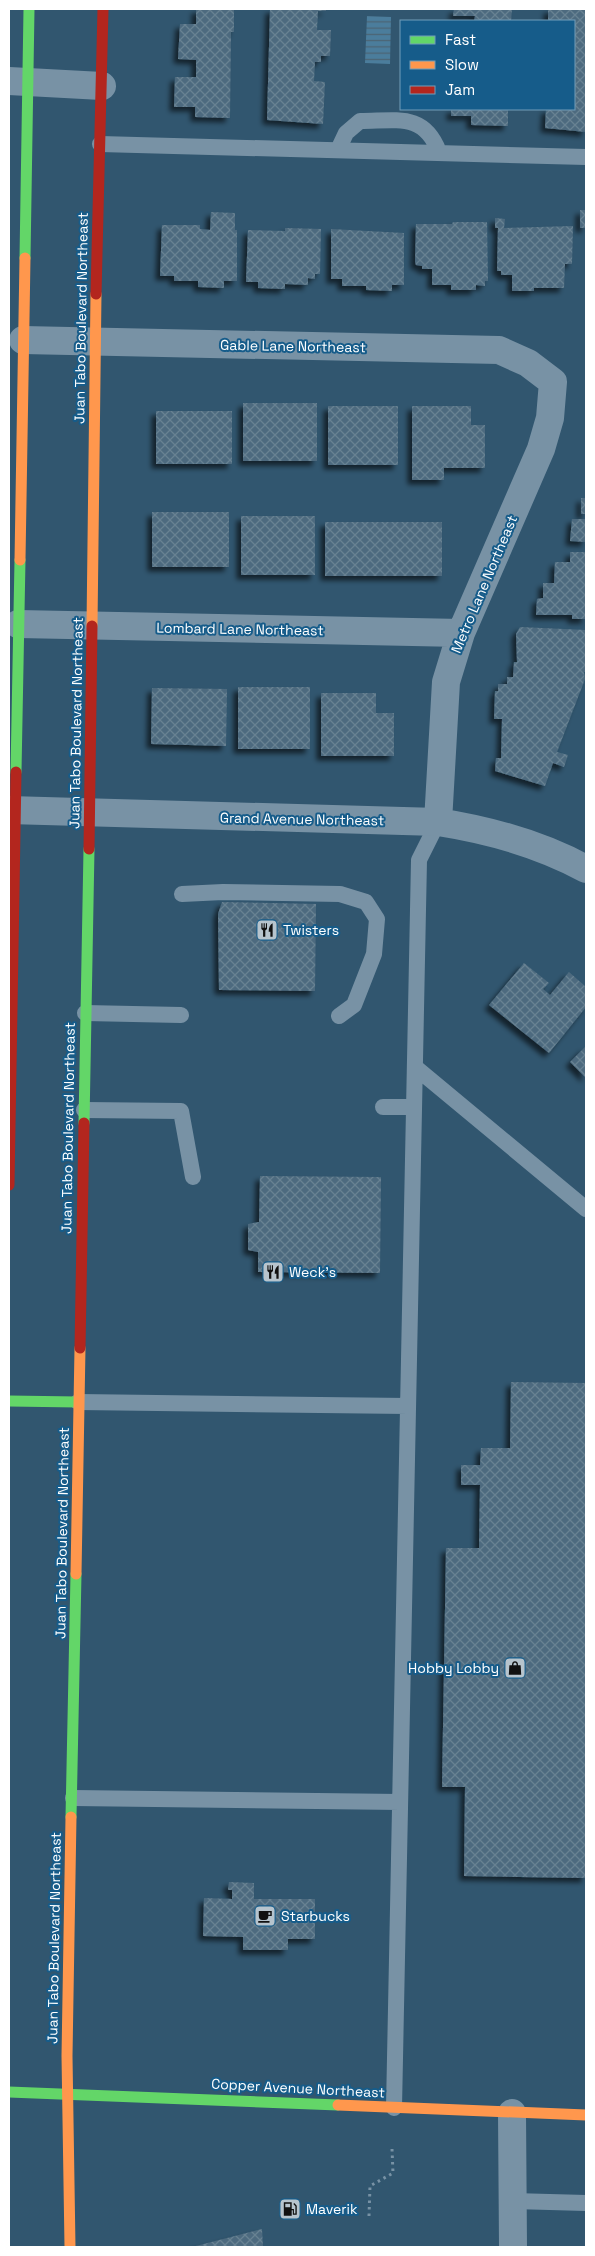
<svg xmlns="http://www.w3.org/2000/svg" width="595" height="2256" font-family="'Space Grotesk',sans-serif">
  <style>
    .water { fill: url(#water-rules) }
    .building { fill: url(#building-cross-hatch); filter: url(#shadow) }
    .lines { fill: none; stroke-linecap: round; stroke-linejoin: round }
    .path { stroke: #7892a5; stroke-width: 3; stroke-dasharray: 2.5 4; stroke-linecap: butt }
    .lane { stroke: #7892a5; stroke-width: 16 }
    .street { stroke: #7892a5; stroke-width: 28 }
    .fast { stroke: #63d668; stroke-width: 11 }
    .slow { stroke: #ff974d; stroke-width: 11 }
    .jam { stroke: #b3261e; stroke-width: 11 }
    .labels { text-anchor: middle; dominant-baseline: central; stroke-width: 4; stroke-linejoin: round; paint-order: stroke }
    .street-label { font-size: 14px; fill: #fff; stroke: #165c8a }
    .poi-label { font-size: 14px; fill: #fff; stroke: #165c8a; text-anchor: start }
  </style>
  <defs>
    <pattern id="water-rules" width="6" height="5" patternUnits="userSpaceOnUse" patternTransform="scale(1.25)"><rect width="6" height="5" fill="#4b7d9c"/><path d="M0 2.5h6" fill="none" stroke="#4c6474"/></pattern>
    <pattern id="building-cross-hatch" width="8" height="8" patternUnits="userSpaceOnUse" patternTransform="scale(1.25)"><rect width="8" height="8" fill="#4d6b7f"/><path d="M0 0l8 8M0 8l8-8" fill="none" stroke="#688192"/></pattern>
    <filter id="shadow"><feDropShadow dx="-4.5" dy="4.5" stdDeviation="2.5" flood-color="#0009"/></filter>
  </defs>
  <rect width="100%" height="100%" fill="#31566f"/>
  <!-- water -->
  <path class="water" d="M367 16 391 17 390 64 365 63Z"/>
  <!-- building -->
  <path class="building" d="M196 9H234V32H231L230 118 195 117V107H174L175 77H196V60L178 59 180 24H196Z
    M270 9H326V11H318L317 30H331L330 56H321V62H315L314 81 325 82 323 124 267 120Z
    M454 9H512L511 21H474L475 16H453Z
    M548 9H586V132L545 128 546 109H574V21H548Z
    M451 109H508V126L471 125V116H451Z
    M580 210H586V228H580Z
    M211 212 235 213V230H237V281H224V288L198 287V281H174V276H160L162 225H200V229L210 230Z
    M495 218 505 219 504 228 573 226 572 264H565L564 288H534V291H512V275H501V271H497L498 228H495Z
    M453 222H487L488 281H485V286L476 285V290H451V285H432V269H422V266L416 265 415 262 416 224H452Z
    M285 228 321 229 320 274H315V279L308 278V285L285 284V289L258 288V282H246L248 230 285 231Z
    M331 229 404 233V285H392V291L366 290V286H342V279H331Z
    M243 403H317V461H243Z
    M328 406H398V465H328Z
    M412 406H471V425H485V468H444V480H412Z
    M156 411H232V464H156Z
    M581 498H586V514H581Z
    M152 512H229V567H152Z
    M241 516H315V575H241Z
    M572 519H586V542L570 541Z
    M325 522H442V576H325Z
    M570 552H586V619H572V615H536L537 599 543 598V583H554L555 562H570Z
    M520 627 586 630V672H584L585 679 557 752 568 755 564 767 553 763 545 786 495 771 496 758H501L502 719H494L495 691H498V684H507V677H513L514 662H517L516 634Z
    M238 687H310V749H238Z
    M152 688 227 689 226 746 151 744Z
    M321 693H376V713H394V756H321Z
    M222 902 316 904 315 991 219 990 218 914Z
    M524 963 549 983 543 989 550 995 569 972 586 987V1007L549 1053 489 1005Z
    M586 1046V1078L570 1062Z
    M260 1176 381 1177 380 1273 258 1272V1252L248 1250V1224L259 1222Z
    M511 1382 586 1383V1878L464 1876 465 1787H442L446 1548H479L480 1485H461V1465H480L481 1448H510Z
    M229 1882 254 1883V1899H315V1939H288V1950H243V1937L203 1936 204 1898 232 1899V1890H228Z
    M262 2229 263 2247H192Z"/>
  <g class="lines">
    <!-- path -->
    <path class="path" d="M369 2216 370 2186 393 2173 392 2149"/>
    <!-- lane -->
    <path class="lane" d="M100 144 586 157
      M338 150 346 133 360 121C396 121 424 112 439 152
      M182 894 223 892 340 894 366 902 377 919 374 954 354 1005 339 1016
      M85 1013 181 1015
      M415 1067 586 1209
      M383 1107H414
      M84 1110 181 1111 193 1177
      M78 1402 408 1406
      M73 1798 400 1802
      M394 2108 419 860 438 822
      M513 2201 586 2203"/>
    <!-- street -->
    <path class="street" d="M9 81 102 86
      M23 340 499 350 528 363 553 382 550 418 541 449 461 633 446 682 438 822
      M18 624 461 633
      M9 810 438 822C489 830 540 844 586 869
      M512 2113 513 2247"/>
    <!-- fast -->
    <path class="fast" d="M25 258 29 9
      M16 772 20 560
      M84 1123 89 849
      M9 1401 78 1402
      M71 1817 76 1574
      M9 2092 338 2105"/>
    <!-- slow -->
    <path class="slow" d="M20 560 25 258
      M92 626 96 294
      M76 1574 80 1348
      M338 2105 586 2115
      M70 2247 67 2056 71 1817"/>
    <!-- jam -->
    <path class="jam" d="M96 294 103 9
      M89 849 92 626
      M9 1185 16 772
      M80 1348 84 1123"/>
  </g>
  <!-- icons -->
  <defs>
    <g id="restaurant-square" transform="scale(1.125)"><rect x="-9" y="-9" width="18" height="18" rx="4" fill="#b7c4cd" stroke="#165c8a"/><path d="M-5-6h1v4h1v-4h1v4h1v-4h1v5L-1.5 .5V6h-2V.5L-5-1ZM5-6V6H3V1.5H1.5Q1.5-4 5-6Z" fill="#111"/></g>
    <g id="shop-square" transform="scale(1.125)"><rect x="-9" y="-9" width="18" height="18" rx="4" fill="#b7c4cd" stroke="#165c8a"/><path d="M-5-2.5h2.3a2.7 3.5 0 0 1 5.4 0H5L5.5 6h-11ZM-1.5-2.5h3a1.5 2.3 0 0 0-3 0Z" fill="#111"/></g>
    <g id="cafe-square" transform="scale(1.125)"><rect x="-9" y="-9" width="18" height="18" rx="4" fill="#b7c4cd" stroke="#165c8a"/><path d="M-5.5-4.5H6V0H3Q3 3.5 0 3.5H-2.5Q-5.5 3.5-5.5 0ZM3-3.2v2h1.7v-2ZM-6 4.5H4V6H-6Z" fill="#111"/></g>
    <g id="fuel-square" transform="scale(1.125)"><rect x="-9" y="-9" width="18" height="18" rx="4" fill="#b7c4cd" stroke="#165c8a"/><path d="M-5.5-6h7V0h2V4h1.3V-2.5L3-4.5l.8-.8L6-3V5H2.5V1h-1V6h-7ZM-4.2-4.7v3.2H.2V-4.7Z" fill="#111"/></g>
  </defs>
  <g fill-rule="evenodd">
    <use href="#restaurant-square" x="267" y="930"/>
    <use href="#restaurant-square" x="273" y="1272"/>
    <use href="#shop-square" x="515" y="1668"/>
    <use href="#cafe-square" x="265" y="1916"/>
    <use href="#fuel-square" x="290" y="2209"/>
  </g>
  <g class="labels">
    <!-- street labels -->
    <g class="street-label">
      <text transform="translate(81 318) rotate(-89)">Juan Tabo Boulevard Northeast</text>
      <text transform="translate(293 346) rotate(1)">Gable Lane Northeast</text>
      <text transform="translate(484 584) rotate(-67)">Metro Lane Northeast</text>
      <text transform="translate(240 629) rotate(1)">Lombard Lane Northeast</text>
      <text transform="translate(76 723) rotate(-89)">Juan Tabo Boulevard Northeast</text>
      <text transform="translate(302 819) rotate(1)">Grand Avenue Northeast</text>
      <text transform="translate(68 1128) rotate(-89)">Juan Tabo Boulevard Northeast</text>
      <text transform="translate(62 1533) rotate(-89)">Juan Tabo Boulevard Northeast</text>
      <text transform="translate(54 1938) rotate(-89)">Juan Tabo Boulevard Northeast</text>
      <text transform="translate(298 2088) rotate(3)">Copper Avenue Northeast</text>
    </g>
    <!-- poi labels -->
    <g class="poi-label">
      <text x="283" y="930">Twisters</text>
      <text x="289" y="1272">Weck's</text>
      <text x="499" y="1668" text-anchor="end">Hobby Lobby</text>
      <text x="281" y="1916">Starbucks</text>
      <text x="306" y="2209">Maverik</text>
    </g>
  </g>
  <!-- border -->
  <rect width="595" height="2256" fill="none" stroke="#ffffff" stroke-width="20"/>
  <!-- legend -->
  <rect x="400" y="20" width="175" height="90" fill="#165c8a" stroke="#739db9"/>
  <rect x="410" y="36" width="25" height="8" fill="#63d668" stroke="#739db9"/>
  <text x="445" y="45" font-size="15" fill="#ffffff">Fast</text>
  <rect x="410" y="61" width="25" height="8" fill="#ff974d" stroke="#739db9"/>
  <text x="445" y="70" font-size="15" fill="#ffffff">Slow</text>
  <rect x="410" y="86" width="25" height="8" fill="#b3261e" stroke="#739db9"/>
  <text x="445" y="95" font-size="15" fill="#ffffff">Jam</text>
</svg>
